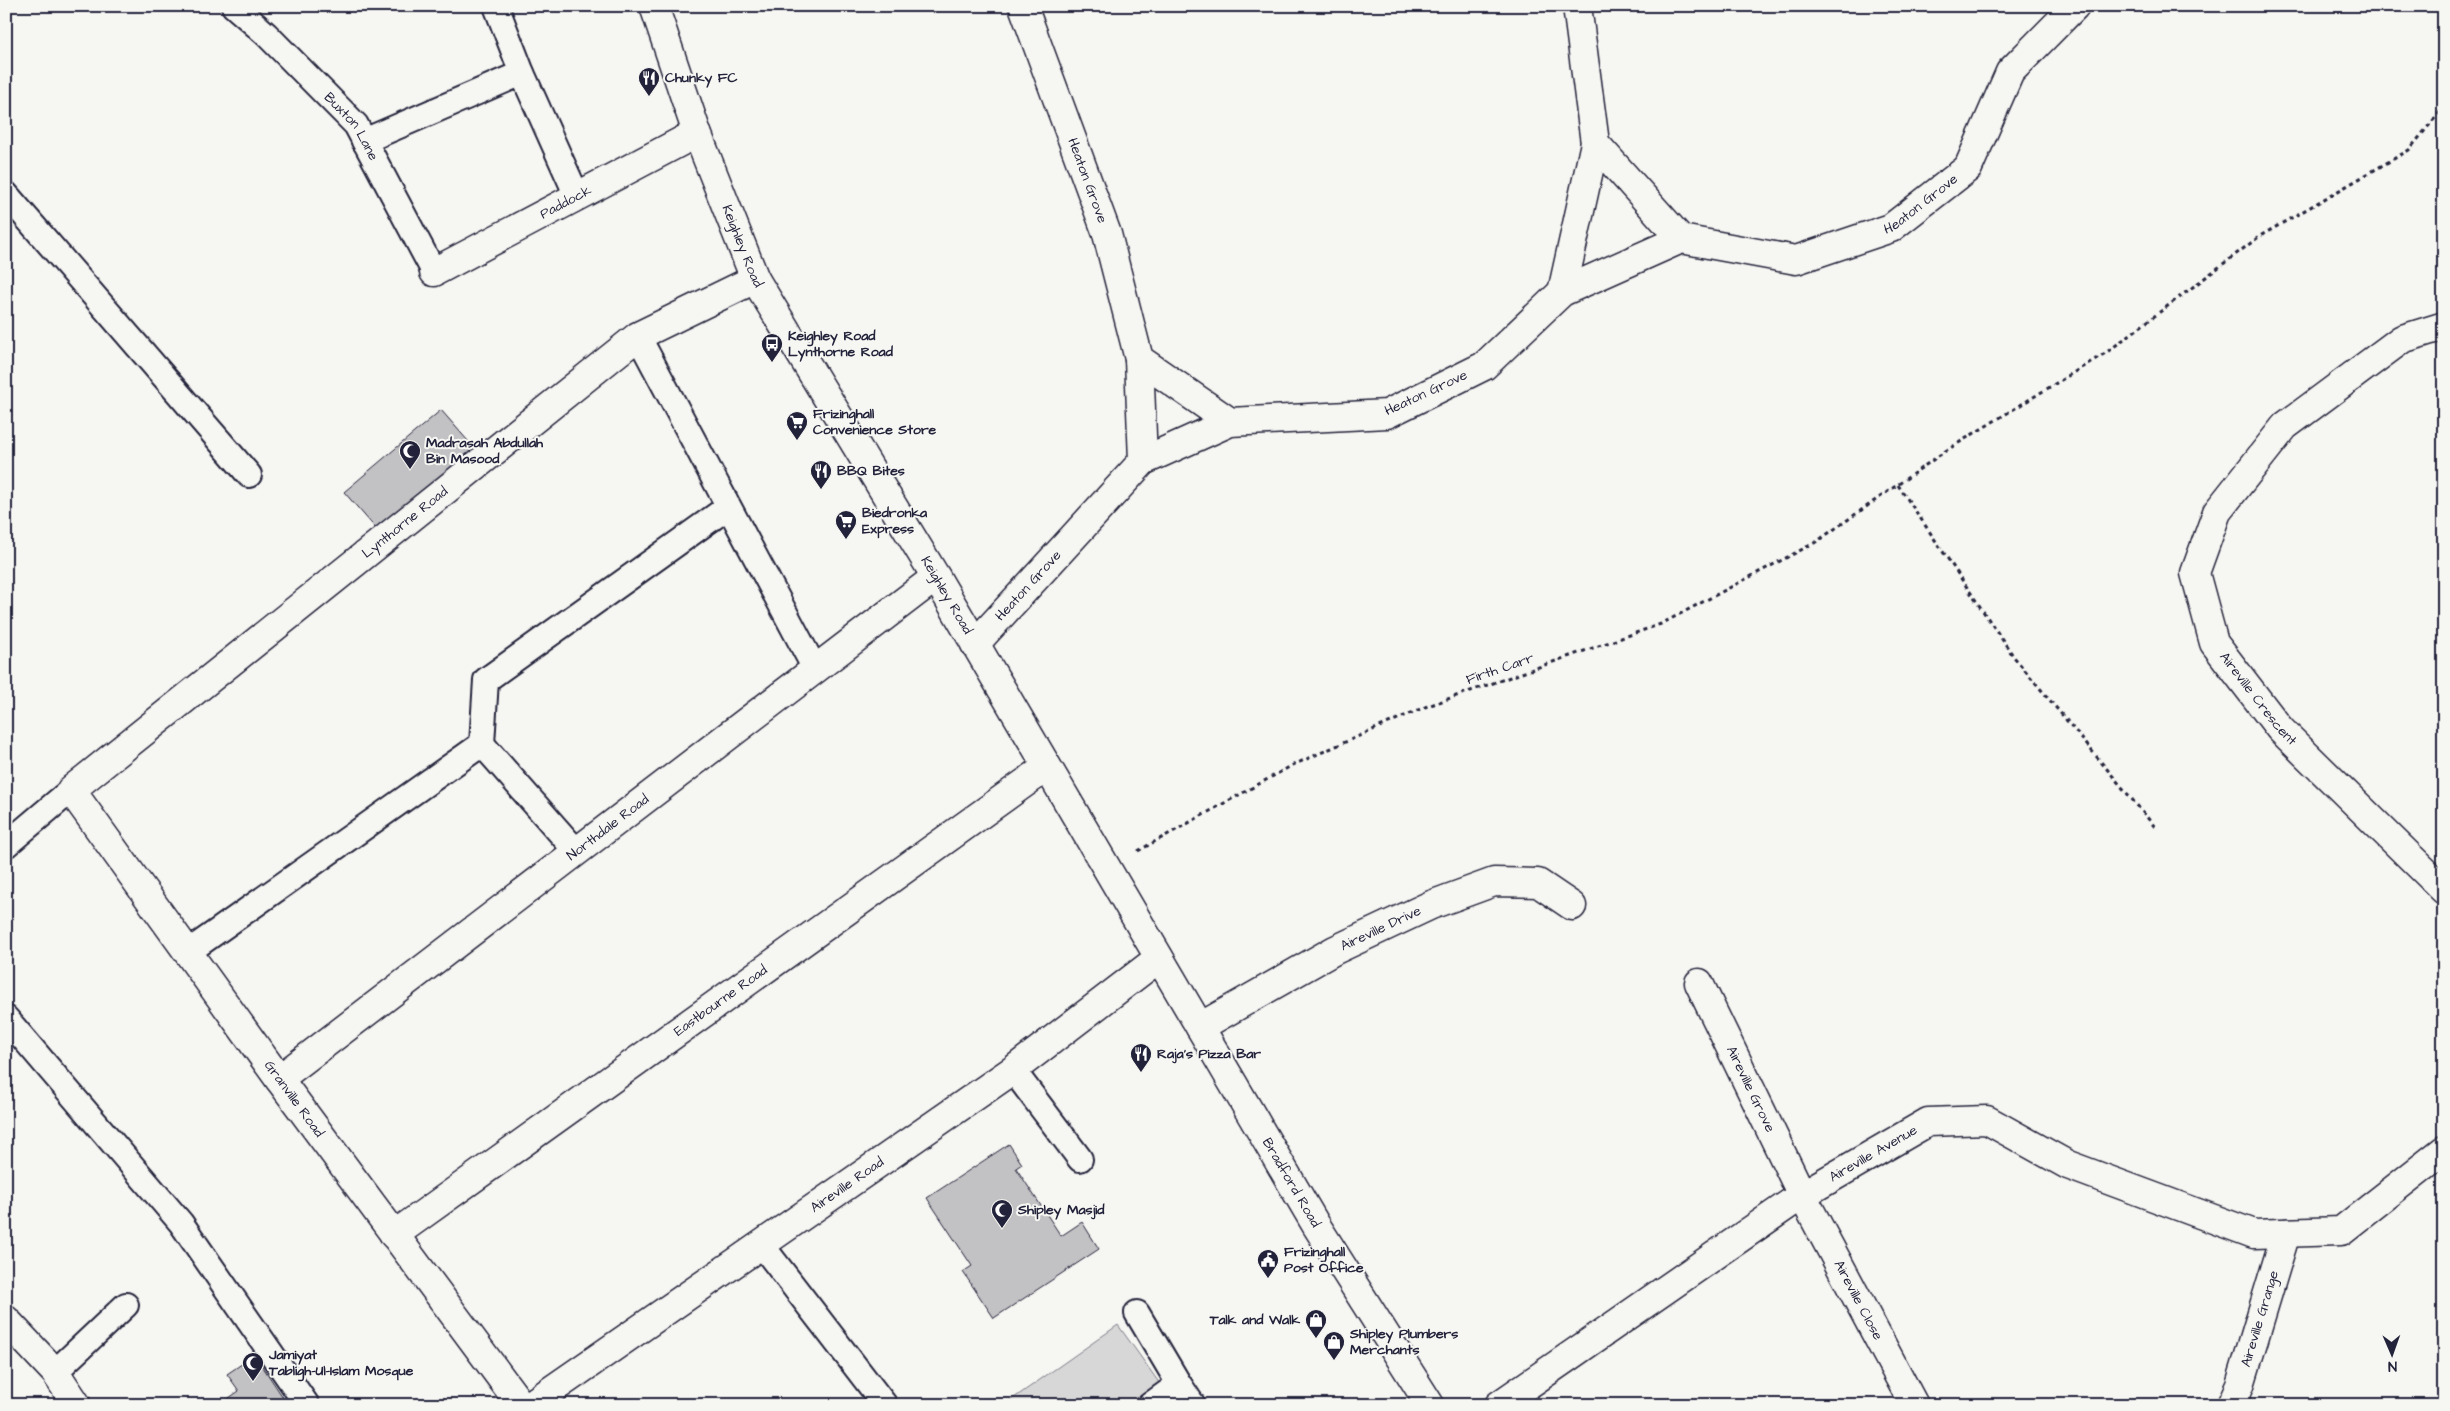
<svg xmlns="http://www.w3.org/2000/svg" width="2450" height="1411" font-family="'Architects Daughter',sans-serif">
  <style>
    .green { fill: #d7d7d7; stroke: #7c7c89 }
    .building { fill: #c2c2c4; stroke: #22223b }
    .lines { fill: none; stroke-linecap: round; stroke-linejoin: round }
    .lane-casing { stroke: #22223b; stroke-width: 28 }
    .street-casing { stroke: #22223b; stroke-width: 31 }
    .highway-casing { stroke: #22223b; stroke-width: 31 }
    .path { stroke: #22223b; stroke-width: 3; stroke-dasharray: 4 4; stroke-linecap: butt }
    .lane { stroke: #f6f6f2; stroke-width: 24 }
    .street { stroke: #f6f6f2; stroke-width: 28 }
    .highway { stroke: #f6f6f2; stroke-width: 28 }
    .labels { text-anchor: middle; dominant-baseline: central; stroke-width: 4; stroke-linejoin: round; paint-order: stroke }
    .poi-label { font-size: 14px; font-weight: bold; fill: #22223b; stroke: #f6f6f2; text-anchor: start }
    .street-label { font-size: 14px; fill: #22223b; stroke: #f6f6f2 }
  </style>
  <rect width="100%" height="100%" fill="#f6f6f2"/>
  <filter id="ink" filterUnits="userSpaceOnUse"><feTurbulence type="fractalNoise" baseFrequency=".02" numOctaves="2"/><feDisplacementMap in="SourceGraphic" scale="10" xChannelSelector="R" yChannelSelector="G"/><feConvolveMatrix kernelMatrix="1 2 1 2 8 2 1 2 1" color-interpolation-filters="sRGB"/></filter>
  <g filter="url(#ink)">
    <!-- green -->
    <path class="green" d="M1118 1325 1175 1405H1004Z"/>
    <!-- building -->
    <path class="building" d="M441 410 475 449 378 531 344 492Z
      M1009 1144 1022 1164 1016 1168 1061 1236 1082 1222 1099 1249 994 1318 963 1272 972 1266 927 1198Z
      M255 1355 288 1405H219L239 1391 227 1374Z"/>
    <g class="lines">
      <!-- lane casing -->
      <g class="lane-casing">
        <g id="lane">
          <path id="s1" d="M234 6 266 34 356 125 434 272"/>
          <path d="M496 6 522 73 577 196"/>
          <path d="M364 141 522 73"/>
          <path d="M6 194 249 475"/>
          <path d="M638 336 815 669"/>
          <path d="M482 744 577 852"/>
          <path d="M6 845 71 790"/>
          <path d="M188 952 482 744 486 680 728 507"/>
          <path d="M6 1018 181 1223 307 1405"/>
          <path d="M1013 1070 1080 1159"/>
          <path d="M761 1244 885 1405"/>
          <path d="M1137 1313 1179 1384"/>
          <path d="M55 1372 126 1305"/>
          <path d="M1150 1405 1179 1384 1193 1405"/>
        </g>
      </g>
      <!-- street casing -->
      <g class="street-casing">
        <g id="street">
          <path id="s2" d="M1023 6 1107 234 1139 359 1230 422"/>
          <path id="s3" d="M1577 6 1595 143 1681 239 1796 260 1891 228 1968 168 2010 72 2075 6"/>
          <path id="s4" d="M434 272 697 133"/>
          <path d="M1562 292 1595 143"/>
          <path id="s5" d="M2444 326 2402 339 2285 426 2217 512 2195 573 2214 643 2280 729 2444 890"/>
          <path d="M1139 359 1143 461"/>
          <path id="s6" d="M975 644 1143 461 1230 422 1387 414 1484 366 1562 292 1681 239"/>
          <path id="s7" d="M1699 983 1802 1195 1914 1405"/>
          <path id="s8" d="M1200 1027 1335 950 1431 905 1494 882 1538 883 1572 906"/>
          <path id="s9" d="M279 1079 936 577"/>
          <path id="s10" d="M394 1235 1047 767"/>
          <path d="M6 1320 55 1372 77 1405"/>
          <path id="s11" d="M521 1405 279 1079 71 790 638 336 755 279"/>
          <path id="s12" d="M530 1405 1013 1070 1159 958"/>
          <path id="s13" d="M1499 1405 1802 1195 1928 1122 1987 1120 2068 1165 2254 1234 2341 1231 2444 1150"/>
          <path id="s14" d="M2231 1405 2240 1385 2286 1233"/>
        </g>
      </g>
      <!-- highway casing -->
      <g class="highway-casing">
        <g id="highway">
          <path id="s15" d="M654 6 697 133 755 279 936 577 1316 1225 1430 1405"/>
        </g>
      </g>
      <!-- path -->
      <path class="path" d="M1898 485 2014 657 2155 827
        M1138 851 1293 765 1425 707 1661 624 1816 542 1947 450 2107 352 2260 236 2409 150 2444 107"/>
      <!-- lane -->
      <use href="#lane" class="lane"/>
      <!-- street -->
      <use href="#street" class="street"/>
      <!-- highway -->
      <use href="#highway" class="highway"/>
    </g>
  </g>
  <!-- icons -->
  <defs>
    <g id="restaurant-pin" transform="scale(1.125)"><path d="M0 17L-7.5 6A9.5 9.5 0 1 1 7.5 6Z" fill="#22223b" stroke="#f6f6f2"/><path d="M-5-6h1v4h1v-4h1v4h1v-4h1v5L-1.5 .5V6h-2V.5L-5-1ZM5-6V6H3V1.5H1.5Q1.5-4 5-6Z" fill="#fff"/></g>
    <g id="bus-pin" transform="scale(1.125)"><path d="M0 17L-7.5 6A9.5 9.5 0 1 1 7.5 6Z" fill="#22223b" stroke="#f6f6f2"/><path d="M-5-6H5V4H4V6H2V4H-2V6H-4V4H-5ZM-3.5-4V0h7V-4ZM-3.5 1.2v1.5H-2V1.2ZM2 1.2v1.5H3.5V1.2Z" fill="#fff"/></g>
    <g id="supermarket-pin" transform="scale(1.125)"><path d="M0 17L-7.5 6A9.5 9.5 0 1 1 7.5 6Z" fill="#22223b" stroke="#f6f6f2"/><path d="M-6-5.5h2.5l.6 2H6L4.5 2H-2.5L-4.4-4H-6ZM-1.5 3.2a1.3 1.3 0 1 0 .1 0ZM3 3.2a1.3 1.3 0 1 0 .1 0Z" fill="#fff"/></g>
    <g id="mosque-pin" transform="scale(1.125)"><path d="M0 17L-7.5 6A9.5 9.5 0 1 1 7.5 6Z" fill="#22223b" stroke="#f6f6f2"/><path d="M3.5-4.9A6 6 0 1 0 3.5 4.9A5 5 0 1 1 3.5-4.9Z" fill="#fff"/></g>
    <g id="civic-pin" transform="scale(1.125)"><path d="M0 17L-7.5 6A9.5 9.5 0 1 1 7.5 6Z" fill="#22223b" stroke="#f6f6f2"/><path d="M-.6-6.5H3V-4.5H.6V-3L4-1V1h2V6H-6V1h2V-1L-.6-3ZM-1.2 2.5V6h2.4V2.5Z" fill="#fff"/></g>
    <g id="shop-pin" transform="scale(1.125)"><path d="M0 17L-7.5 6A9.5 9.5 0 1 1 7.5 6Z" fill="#22223b" stroke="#f6f6f2"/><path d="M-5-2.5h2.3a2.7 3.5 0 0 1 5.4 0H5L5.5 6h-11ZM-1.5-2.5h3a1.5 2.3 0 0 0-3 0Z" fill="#fff"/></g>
  </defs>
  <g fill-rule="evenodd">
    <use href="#restaurant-pin" x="649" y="78"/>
    <use href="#bus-pin" x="772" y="344"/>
    <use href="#supermarket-pin" x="797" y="422"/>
    <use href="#mosque-pin" x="410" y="451"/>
    <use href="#restaurant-pin" x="821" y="471"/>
    <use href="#supermarket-pin" x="846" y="521"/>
    <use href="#restaurant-pin" x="1141" y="1054"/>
    <use href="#mosque-pin" x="1002" y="1210"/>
    <use href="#civic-pin" x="1268" y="1260"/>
    <use href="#shop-pin" x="1316" y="1320"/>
    <use href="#shop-pin" x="1334" y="1342"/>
    <use href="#mosque-pin" x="253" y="1363"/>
  </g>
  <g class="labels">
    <!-- poi labels -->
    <g class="poi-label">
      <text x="665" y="78">Chunky FC</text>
      <text x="788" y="336">Keighley Road<tspan x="788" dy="16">Lynthorne Road</tspan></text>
      <text x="813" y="414">Frizinghall<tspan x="813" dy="16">Convenience Store</tspan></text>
      <text x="426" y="443">Madrasah Abdullah<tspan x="426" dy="16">Bin Masood</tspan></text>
      <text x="837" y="471">BBQ Bites</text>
      <text x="862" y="513">Biedronka<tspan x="862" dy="16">Express</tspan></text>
      <text x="1157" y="1054">Raja's Pizza Bar</text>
      <text x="1018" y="1210">Shipley Masjid</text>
      <text x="1284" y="1252">Frizinghall<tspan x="1284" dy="16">Post Office</tspan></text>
      <text x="1300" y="1320" text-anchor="end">Talk and Walk</text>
      <text x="1350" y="1334">Shipley Plumbers<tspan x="1350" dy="16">Merchants</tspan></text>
      <text x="269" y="1355">Jamiyat<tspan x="269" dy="16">Tabligh-Ul-Islam Mosque</tspan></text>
    </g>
    <!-- street labels -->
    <g class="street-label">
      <text stroke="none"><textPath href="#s1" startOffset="169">Buxton Lane</textPath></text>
      <text stroke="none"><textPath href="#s2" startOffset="186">Heaton Grove</textPath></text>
      <text stroke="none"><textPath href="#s4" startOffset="149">Paddock</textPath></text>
      <text stroke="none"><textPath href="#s3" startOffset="522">Heaton Grove</textPath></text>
      <text stroke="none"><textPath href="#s15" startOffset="256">Keighley Road</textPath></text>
      <text transform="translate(1426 393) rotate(-25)">Heaton Grove</text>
      <text stroke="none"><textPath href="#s11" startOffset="1190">Lynthorne Road</textPath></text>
      <text stroke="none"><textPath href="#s6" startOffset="79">Heaton Grove</textPath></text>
      <text stroke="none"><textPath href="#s15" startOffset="661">Keighley Road</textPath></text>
      <text transform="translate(1500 669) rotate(-19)">Firth Carr</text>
      <text stroke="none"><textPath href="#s5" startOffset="508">Aireville Crescent</textPath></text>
      <text stroke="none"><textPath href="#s9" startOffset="414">Northdale Road</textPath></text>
      <text stroke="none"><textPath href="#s8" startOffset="206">Aireville Drive</textPath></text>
      <text stroke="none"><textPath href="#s10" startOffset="402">Eastbourne Road</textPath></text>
      <text stroke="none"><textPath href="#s7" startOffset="118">Aireville Grove</textPath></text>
      <text transform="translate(294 1099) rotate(54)">Granville Road</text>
      <text stroke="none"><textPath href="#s13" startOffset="451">Aireville Avenue</textPath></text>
      <text stroke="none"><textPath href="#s15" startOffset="1342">Bradford Road</textPath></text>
      <text stroke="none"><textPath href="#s12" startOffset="386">Aireville Road</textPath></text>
      <text stroke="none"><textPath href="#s7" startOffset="355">Aireville Close</textPath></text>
      <text stroke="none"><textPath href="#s14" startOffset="91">Aireville Grange</textPath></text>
    </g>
  </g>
  <!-- margin -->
  <rect width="2450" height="1411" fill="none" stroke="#f6f6f2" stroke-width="25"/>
  <rect x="12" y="12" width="2425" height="1386" fill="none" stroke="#22223b" stroke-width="2" filter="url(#ink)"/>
  <!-- north arrow -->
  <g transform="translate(2392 1354) rotate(178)" stroke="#f6f6f2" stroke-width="4" paint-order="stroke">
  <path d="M0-4L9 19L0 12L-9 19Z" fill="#22223b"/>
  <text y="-8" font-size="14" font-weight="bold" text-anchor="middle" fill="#22223b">N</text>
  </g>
</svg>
